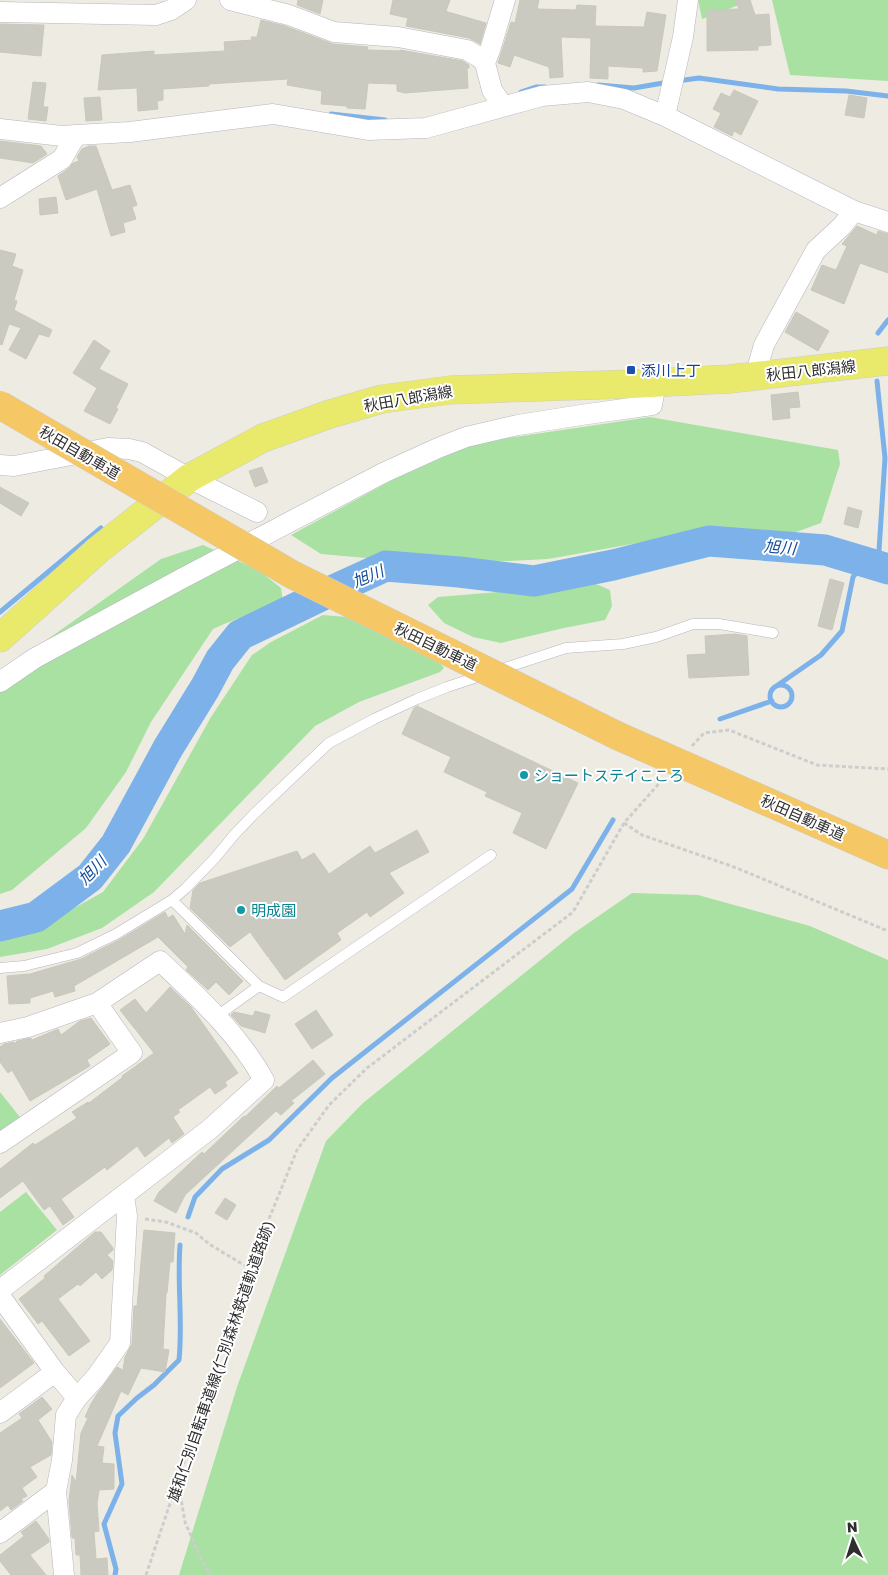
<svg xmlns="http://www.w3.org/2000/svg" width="888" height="1575" font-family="'Golos Text','Noto Sans JP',sans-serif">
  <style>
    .green { fill: #a8e1a2 }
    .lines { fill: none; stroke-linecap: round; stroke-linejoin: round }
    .stream { stroke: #7cb2e9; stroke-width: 5 }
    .river { stroke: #7cb2e9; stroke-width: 31 }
    .building { fill: #cacac0; stroke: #cac8bb }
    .service-casing { stroke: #b6b5c0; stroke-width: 11 }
    .minor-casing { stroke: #b6b5c0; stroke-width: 21 }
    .primary-casing { stroke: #cdcdcd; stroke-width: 29 }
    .motorway-casing { stroke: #cdcdcd; stroke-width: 29 }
    .path { stroke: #cdcdcd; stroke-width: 3; stroke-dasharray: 4 2.5; stroke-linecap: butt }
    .service { stroke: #fff; stroke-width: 10 }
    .minor { stroke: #fff; stroke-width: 20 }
    .primary { stroke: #e9ea6b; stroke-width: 28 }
    .motorway { stroke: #f6c765; stroke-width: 28 }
    .motorway-bridge-casing { stroke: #cdcdcd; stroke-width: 29; stroke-linecap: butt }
    .motorway-bridge { stroke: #f6c765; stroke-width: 28 }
    .transit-dot { fill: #1a4fb4; stroke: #fff; stroke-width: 2 }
    .culture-dot { fill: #0f9aa8; stroke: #fff; stroke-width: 2 }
    .labels { text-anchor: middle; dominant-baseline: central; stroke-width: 4; stroke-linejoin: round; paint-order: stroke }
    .transit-label { font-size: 15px; fill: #164399; stroke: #fff; text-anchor: start }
    .street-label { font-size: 15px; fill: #2e2e2e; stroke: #fff }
    .culture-label { font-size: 15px; fill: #0d838f; stroke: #fff; text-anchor: start }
    .water-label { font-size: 16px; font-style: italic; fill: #154d9a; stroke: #fff }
  </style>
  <rect width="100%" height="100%" fill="#eeece2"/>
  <!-- green -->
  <path class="green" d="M698 0H752L702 19Z
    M772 0H888V81L790 75Z
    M650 417 838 450 840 464 821 523 788 535 705 531 548 559 509 561 389 560 321 554 291 535 396 478 475 443Z
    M203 545 258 570 281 588 283 602C260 612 236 618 213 629L151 722 126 772 86 828 12 890 0 894V686L48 639 161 559Z
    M596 584 610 590 612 606 605 620 564 628 501 643 473 637 444 623 428 605 438 597Z
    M323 615 347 617 432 654 444 668 440 672 359 702 315 726 154 892 102 928 47 949 0 957V936L40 927 103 892 143 839 211 717 252 655 271 642Z
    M632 893 698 895 810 926 888 960V1575H179L237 1387 326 1141 363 1103 574 933Z
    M0 1092 23 1121 0 1137Z
    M26 1192 57 1230 0 1275V1212Z"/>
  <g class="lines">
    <!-- stream -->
    <path class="stream" d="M677 81 699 78 778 89 846 91 888 96
      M598 85 634 88 669 82
      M521 92 536 87H545
      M331 114 385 120
      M878 333 888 320
      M877 381 885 458 878 566
      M0 612 101 528
      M770 696a11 11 0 1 1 22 0a11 11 0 1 1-22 0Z
      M775 687 821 655 842 631 853 577 865 562
      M720 719 772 701
      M188 1217 195 1197 222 1169 269 1140 332 1078 572 889 613 820
      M115 1575 116 1569 104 1524 122 1484 115 1433 118 1416 137 1398 154 1385 179 1360C183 1322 177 1284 180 1245"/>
    <!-- river -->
    <path class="river" d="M0 926 36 917 90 877 116 844 168 748 205 688 220 660 240 635 329 592 386 566 459 572 534 581 613 565 709 541 825 550 888 569"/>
  </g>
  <!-- building -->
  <path class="building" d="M298 0H323L320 14 297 5Z
    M393 0H450L446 11 448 12 486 23 480 44 469 38 406 26 408 18 390 14Z
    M520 0H539L537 9 576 10 577 5 596 6 595 26 644 27 647 12 666 15 657 71 643 72V68L608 66V79L590 78 591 38 561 37 563 77 550 78 549 67 514 55 510 67 498 63 511 22 515 23Z
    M735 0H750L755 15 769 14 771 45 758 46V50L707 51V10L739 9Z
    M261 20 285 26 333 44 368 47 367 50 400 51V50L463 61 469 65V68H467L468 88 405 93 397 91V84L368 83 365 109 347 108V106L321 104 322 91 287 85 288 79 209 84V86L163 89V100L157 101 158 109 138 111 137 88 98 90 102 55 154 51V55L225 51 224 42 252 40 251 37H257Z
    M0 24 44 25 41 56 0 52Z
    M33 82 46 83 43 107H48L46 121 28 119Z
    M734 90 758 101 741 135 734 131 732 136 714 127 721 113 713 109 721 93 730 97Z
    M849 95 867 98 864 118 845 115Z
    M100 97 102 120 86 121 84 98Z
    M0 141 41 146 47 154 33 163 0 158Z
    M89 146H96L112 190 130 185 137 205 132 207 136 219 123 223 125 232 111 236 97 189 66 200 58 176 68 169 73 163 79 161 77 157 82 149Z
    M56 197 58 213 40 215 39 199Z
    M857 226 877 235 878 231 888 234V273L860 263 844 304 811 290 822 265 836 270 847 246 842 244Z
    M0 250 16 254 12 266 23 270 14 300 17 301 14 310 52 330 49 337 39 334 26 359 9 350 21 328 9 324 2 345 0 344Z
    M796 312 829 331 818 351 785 332Z
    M94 340 110 351 99 369 128 384 116 408 118 409 110 424 84 411 97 388 73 373Z
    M798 392 800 407 789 408 790 418 773 420 771 395Z
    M262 467 268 482 255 487 249 471Z
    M0 487 29 503 21 516 0 503Z
    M848 507 862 511 858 528 844 524Z
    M830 579 844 583 832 630 818 626Z
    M735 634 747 636 749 675 689 678 687 655 706 654 705 636Z
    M417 706 578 783 546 849 513 833 522 813 485 796 487 792 444 772 451 757 402 734 414 708Z
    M417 830 429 852 389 873 404 893 370 917 367 912 337 933 341 940 285 980 269 958 270 955 268 957 250 932 230 947 190 908 193 890 200 883 297 851 302 860 314 853 329 874 370 846 375 853Z
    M165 912 168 918 173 915 185 934 187 925 243 981 229 995 216 982 208 990 186 970 188 967 158 937 74 986 75 991 55 997 53 991 30 998V1003L9 1004 7 976 30 974 81 959 119 940Z
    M170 987 191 1007 238 1073 225 1082 227 1086 215 1094 210 1087 178 1110 180 1112 173 1117 184 1134 172 1143 169 1138 145 1157 137 1146 107 1170 105 1167 61 1199 74 1217 63 1225 50 1206 44 1210 23 1181 0 1198V1169L33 1143 35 1145 77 1118 72 1112 88 1102 89 1103 123 1077 122 1076 154 1053 120 1010 135 999 146 1013Z
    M316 1010 333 1035 312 1049 295 1024Z
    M255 1011 270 1015 265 1033 241 1026 231 1015 234 1012 253 1016Z
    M91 1018 110 1044 87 1060 90 1066 30 1101 12 1070 8 1073 0 1062V1047L4 1044 14 1042 15 1044 17 1041 31 1038 32 1040 58 1029 61 1035 80 1021Z
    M313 1060 325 1074 291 1101 294 1103 281 1115 276 1111 185 1195 176 1213 154 1201 159 1192 202 1152 204 1154 244 1116 245 1117 277 1086 279 1088Z
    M225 1198 236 1205 227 1220 215 1213Z
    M144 1230 175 1233 173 1262H170L167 1293H166L163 1349 169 1350 165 1372 141 1368 128 1395 121 1391 97 1446 104 1447 102 1463 114 1464V1489L99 1490 97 1504 99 1531 94 1532 96 1559 107 1558 108 1575H81L80 1555H76L75 1538H72L69 1501 72 1475 76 1482 81 1433 88 1418 85 1417 91 1404 97 1394 117 1367 123 1370 125 1357 132 1344 134 1306H137Z
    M95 1232H101L113 1248V1250L107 1255 113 1261 112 1270 102 1279 96 1272 80 1286 78 1284 58 1299 90 1341 69 1356 42 1321 38 1324 19 1299 45 1278 44 1276Z
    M0 1319 34 1363 0 1388Z
    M42 1397 52 1409 38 1420 52 1442 51 1455 30 1467 37 1477 22 1488 27 1496 21 1499 23 1501 11 1510 8 1505 0 1511V1433L22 1418 19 1414Z
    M36 1521 49 1539V1542L30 1555 46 1575H11L0 1561V1555L24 1536 21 1532Z"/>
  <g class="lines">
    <!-- service casing -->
    <g class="service-casing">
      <path id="service" d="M172 900 259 986 217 1016
        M0 968 24 966 77 953 116 934 172 900 186 888 215 858 234 835 255 813 329 743 374 719 417 699 447 687 566 648 623 644 656 637 693 624H719L773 633
        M259 986 283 997 491 855"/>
    </g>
    <!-- minor casing -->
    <g class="minor-casing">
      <path id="minor" d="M230 0 289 15 334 32 398 37 467 50 479 57 485 63 492 90 503 106
        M0 12 156 15 171 10 186 0
        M485 63 490 50 505 0
        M665 116 683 37 688 0
        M0 129 62 136 76 135 130 132 273 114 368 130 426 128 542 96 588 92 624 99 665 116 854 211 888 222
        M0 198 62 159 76 135
        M755 376 764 345 816 250 842 226 854 211
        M0 465 14 466 108 448 129 449 142 452 189 478 257 512
        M0 682 35 658 181 579 383 473 438 448 466 437 518 425 581 415 652 405 656 383
        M0 1033 28 1027 97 1003 160 961C198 997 238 1033 264 1080L210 1129 0 1290
        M0 1143 132 1053 97 1003
        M0 1296 55 1372 77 1398
        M0 1413 55 1372
        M0 1533 56 1491
        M64 1575 56 1491 62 1460 66 1415 77 1398 96 1377 120 1343 127 1216 124 1196"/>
    </g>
    <!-- primary casing -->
    <g class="primary-casing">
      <path id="primary" d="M0 638 98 550 189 478 263 438 330 414 382 399 450 390 631 384 729 379 888 361"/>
    </g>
    <!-- motorway casing -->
    <g class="motorway-casing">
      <path id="motorway" d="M618 736 888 855"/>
    </g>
    <!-- path -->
    <path class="path" d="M692 746 704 733 729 730 817 765 888 769
      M624 823 642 835 734 867 888 931
      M145 1219 166 1222 196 1233 209 1244 249 1268
      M178 1482 185 1522 201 1559 211 1575
      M146 1575 249 1268 297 1150 329 1105 367 1068 573 912 624 823 663 779"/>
    <!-- service -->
    <use href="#service" class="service"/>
    <!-- minor -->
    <use href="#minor" class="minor"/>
    <!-- primary -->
    <use href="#primary" class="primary"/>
    <!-- motorway -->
    <use href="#motorway" class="motorway"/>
    <!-- motorway-bridge casing -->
    <g class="motorway-bridge-casing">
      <path id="motorway-bridge" d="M0 405 293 575 618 736"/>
    </g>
    <!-- motorway-bridge -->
    <use href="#motorway-bridge" class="motorway-bridge"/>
  </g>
  <!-- markers -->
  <rect class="transit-dot" x="626" y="365" width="10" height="10" rx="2.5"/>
  <g class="culture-dot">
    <circle cx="524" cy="775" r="5"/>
    <circle cx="241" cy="910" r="5"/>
  </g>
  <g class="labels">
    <!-- transit labels -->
    <g class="transit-label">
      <text x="641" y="370">添川上丁</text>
    </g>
    <!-- street labels -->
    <g class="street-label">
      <text transform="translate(811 370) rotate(-6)">秋田八郎潟線</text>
      <text transform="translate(408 398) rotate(-10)">秋田八郎潟線</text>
      <text transform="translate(80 452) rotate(30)">秋田自動車道</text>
      <text transform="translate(436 646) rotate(26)">秋田自動車道</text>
      <text transform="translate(803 817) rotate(24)">秋田自動車道</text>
      <text transform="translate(220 1361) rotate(-71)">雄和仁別自転車道線(仁別森林鉄道軌道路跡)</text>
    </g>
    <!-- culture labels -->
    <g class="culture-label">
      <text x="534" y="775">ショートステイこころ</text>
      <text x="251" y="910">明成園</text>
    </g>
    <!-- water labels -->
    <g class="water-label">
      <text transform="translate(780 547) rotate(5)">旭川</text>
      <text transform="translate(368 576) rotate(-23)">旭川</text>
      <text transform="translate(92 870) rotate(-46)">旭川</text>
    </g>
  </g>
  <!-- north arrow -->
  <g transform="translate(853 1540) rotate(356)" stroke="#ffffff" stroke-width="4" paint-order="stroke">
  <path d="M0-4L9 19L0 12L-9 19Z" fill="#2e2e2e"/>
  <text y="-8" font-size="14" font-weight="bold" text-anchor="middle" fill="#2e2e2e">N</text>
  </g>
</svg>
